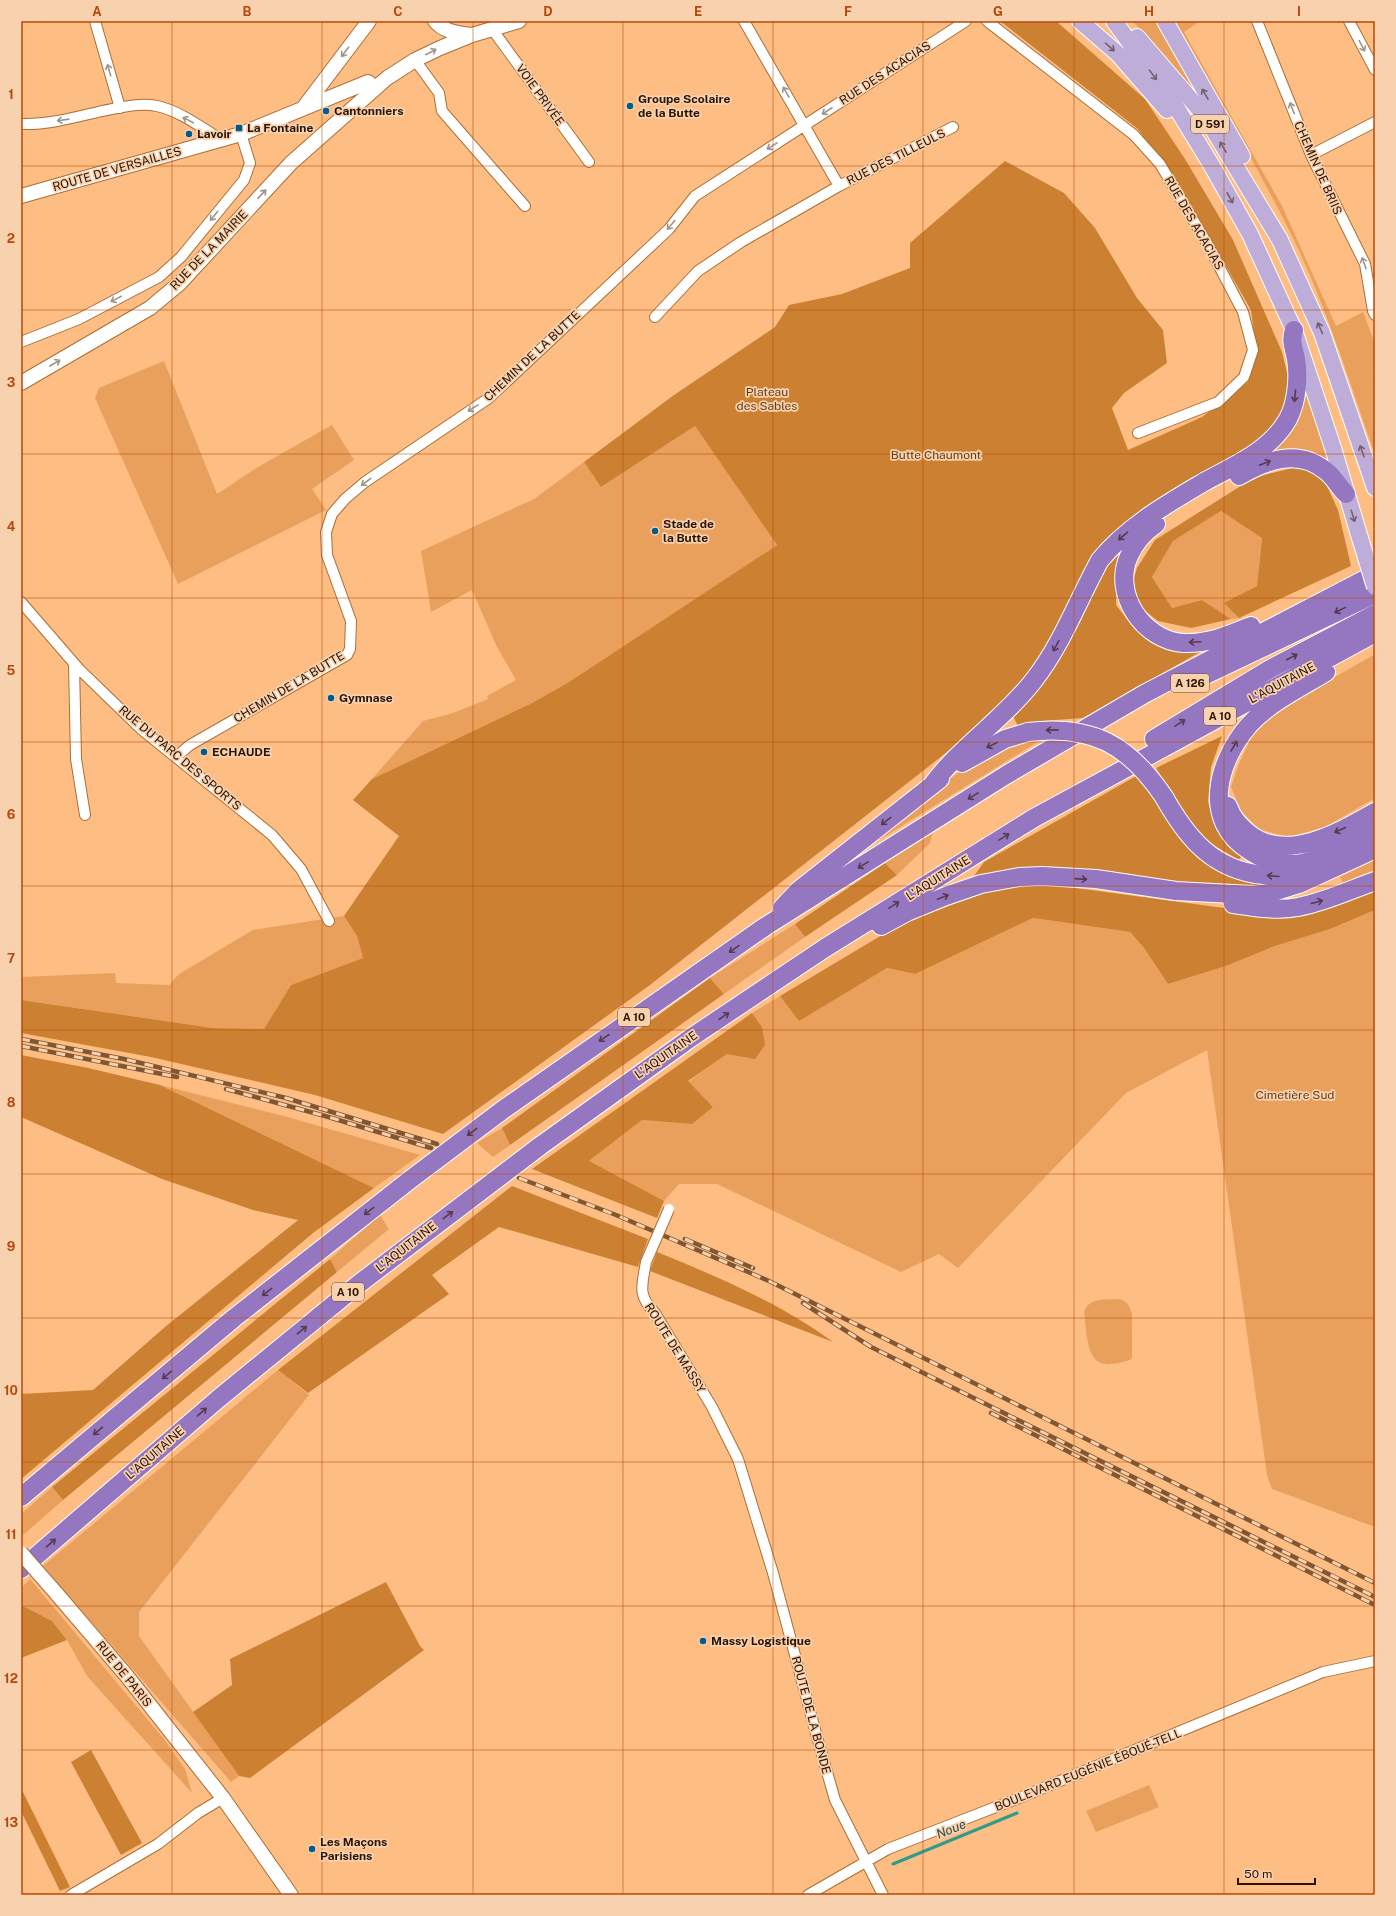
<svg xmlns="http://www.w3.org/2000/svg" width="1396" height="1916" font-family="'Public Sans',sans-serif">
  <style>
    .green { fill: #e9a05c }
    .forest { fill: #cc8031 }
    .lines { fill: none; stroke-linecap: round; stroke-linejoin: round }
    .stream { stroke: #2f9b8d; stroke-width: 3 }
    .street-casing { stroke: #aa6f35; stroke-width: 12 }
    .secondary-casing { stroke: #aa6f35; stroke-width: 16 }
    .primary-casing { stroke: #fff; stroke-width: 18 }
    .highway-casing { stroke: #fff; stroke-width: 20 }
    .street { stroke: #fff; stroke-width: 10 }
    .secondary { stroke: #fff; stroke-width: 14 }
    .primary { stroke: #bfadd9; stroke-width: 16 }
    .highway { stroke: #9576c0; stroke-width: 18 }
    .rail-casing { stroke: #7f5735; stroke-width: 4.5 }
    .rail { stroke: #f8d1af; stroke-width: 3; stroke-dasharray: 9; stroke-linecap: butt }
    .street-bridge-casing { stroke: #aa6f35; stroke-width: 12; stroke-linecap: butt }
    .secondary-bridge-casing { stroke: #aa6f35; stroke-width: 16; stroke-linecap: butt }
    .primary-bridge-casing { stroke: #fff; stroke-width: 18; stroke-linecap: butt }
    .highway-bridge-casing { stroke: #fff; stroke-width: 20; stroke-linecap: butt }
    .street-bridge { stroke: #fff; stroke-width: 10 }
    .secondary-bridge { stroke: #fff; stroke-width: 14 }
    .primary-bridge { stroke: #bfadd9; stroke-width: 16 }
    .highway-bridge { stroke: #9576c0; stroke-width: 18 }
    .oneway { stroke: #9f958c }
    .oneway2 { stroke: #74606c }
    .oneway3 { stroke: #553b4d }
    .grid { fill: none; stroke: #b84809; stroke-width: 1; stroke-opacity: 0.55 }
    .poi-dot { fill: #015b8c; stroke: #f8d1af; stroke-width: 1.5 }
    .labels { text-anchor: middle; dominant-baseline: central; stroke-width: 3.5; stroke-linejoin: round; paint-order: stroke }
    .shield { fill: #f8d1af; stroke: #684c34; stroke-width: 1 }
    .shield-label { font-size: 11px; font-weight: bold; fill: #2a1300 }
    .street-label { font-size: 12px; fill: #2a1300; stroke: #f8d1af }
    .poi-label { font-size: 12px; font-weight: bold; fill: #2a1300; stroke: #f8d1af; text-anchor: start }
    .park-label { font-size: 12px; fill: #643c14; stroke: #f8d1af }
    .water-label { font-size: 13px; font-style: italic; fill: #2f4f4a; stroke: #f8d1af }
    .neatline { fill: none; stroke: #b84809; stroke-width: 1.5 }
    .grid-label { font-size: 13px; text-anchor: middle; font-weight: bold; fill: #b84809 }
  </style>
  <rect width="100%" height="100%" fill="#febd83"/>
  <!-- green -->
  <path class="green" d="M1133 21H1156L1195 91 1188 88Z
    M1171 21H1200L1184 32 1282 206 1336 326 1363 312 1375 344V455C1350 383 1327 309 1294 240 1257 165 1214 93 1171 21Z
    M164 361 217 494 258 467 332 425 354 460 312 489 326 510 178 584 95 398 99 388Z
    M1303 379 1332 469 1259 457Z
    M695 426 777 545 569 682 532 703 372 779 423 721 453 713 488 699 487 696 516 680 497 647 472 590 431 612 421 551 534 499 584 462 601 487Z
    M1221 511 1262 537 1257 586 1225 603 1239 618 1231 619 1202 600 1172 608 1152 577 1173 541Z
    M1375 654V798L1325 827 1288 837 1259 829 1241 811 1231 787 1238 766 1252 736 1276 711Z
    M1044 738 858 853 929 794 977 759 1003 746Z
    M933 832 930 843 897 875 885 863Z
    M1375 860V872L1344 885 1340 877Z
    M1375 910V1527L1272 1489 1267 1475 1207 1050 1126 1093 958 1268 939 1254 901 1272 717 1184H679L664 1201 588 1162 642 1120 692 1124 713 1107 688 1082 762 1027 752 1013 780 996 799 1020 887 968 915 974 1033 918 1130 932 1144 948 1168 984 1226 966 1275 946 1330 929Z
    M344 916 357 936 363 958 291 985 264 1029 213 1028 21 1000V977L115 973 116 983 169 985 179 974 253 930Z
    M795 924 805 937 724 994 710 978Z
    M160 1085 284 1116 420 1155 374 1188Z
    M502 1128 510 1145 493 1157 477 1143Z
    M380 1215 389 1229 337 1272 330 1259Z
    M1119 1299C1127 1301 1130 1306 1132 1314V1358L1130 1360C1123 1362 1113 1365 1105 1364 1085 1362 1087 1328 1084 1312 1089 1297 1106 1300 1119 1299Z
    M278 1370 309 1395 139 1612V1636L239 1776 231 1782 43 1566Z
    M52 1487 63 1500 21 1537V1514Z
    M30 1579 164 1739 185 1769 192 1793 87 1676 67 1640 52 1621 21 1605V1588Z
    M1149 1785 1159 1807 1096 1832 1086 1811Z"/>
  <!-- forest -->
  <path class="forest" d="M1000 21H1056L1145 99 1185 159 1233 240 1282 352 1290 385 1284 410 1274 431 1255 446 1132 520 1105 540 1044 650 1015 690 961 741 650 985 443 1134 315 1095 151 1057 21 1033V1000L213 1028 264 1029 291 985 363 958 357 936 344 916 399 836 353 800 372 779 532 703 569 682 777 545 695 426 601 487 584 462 674 395 775 327 789 305 842 294 910 268V243L1005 161 1064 193 1095 228 1137 298 1163 330 1167 363 1124 393 1112 408 1128 450 1202 417 1248 382 1257 355 1251 310 1189 201 1138 129Z
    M1301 466 1322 475 1338 510 1351 566 1239 618 1224 603 1257 586 1262 538 1221 511 1173 541 1152 577 1172 608 1202 600 1231 619 1191 628 1158 621 1128 597 1137 568 1155 540 1255 477Z
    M1137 530 1117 577 1116 605 1130 623 1149 640 1170 648 1200 652 1083 718 1041 721 1018 726 1013 716 1118 546Z
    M1222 736 1211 767 1208 802 1218 831 1243 854 1239 860 1205 840 1184 813 1156 768Z
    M1138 775 1184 839 1283 882 1259 889 974 876 984 862Z
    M885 863 897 875 805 937 795 924Z
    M1046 884 1239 910 1375 886V910L1330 929 1275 946 1226 966 1168 984 1144 948 1130 932 1033 918 915 974 887 968 799 1021 780 996 902 923 1003 886Z
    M710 978 724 994 510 1145 502 1128Z
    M752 1013 762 1027 765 1045 755 1059 727 1054 688 1081 713 1107 692 1124 642 1120 589 1161 664 1201 657 1218 532 1169Z
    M21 1055 88 1068 160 1085 374 1188 313 1233 21 1479V1394L93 1390 165 1327 298 1220 253 1210 162 1179 21 1117Z
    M512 1186 648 1239 638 1267 499 1227 432 1275 449 1294 308 1393 278 1370Z
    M657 1252C718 1277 780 1303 833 1342L650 1271Z
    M330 1259 337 1272 63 1500 52 1487Z
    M386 1582 420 1646 424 1650 250 1778 239 1776 193 1712 232 1685 230 1659Z
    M21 1605 52 1621 67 1640 21 1658Z
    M91 1750 142 1843 121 1855 71 1762Z
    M21 1788 70 1887 60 1891 21 1811Z"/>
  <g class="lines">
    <!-- stream -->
    <path class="stream" d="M893 1864 1017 1813"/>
    <!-- street casing -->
    <g class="street-casing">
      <path id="street" d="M95 21 120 108
        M987 21 1134 135 1160 164 1208 245 1243 312 1253 350 1244 377 1218 402 1138 433
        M1257 21 1311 155 1365 264 1373 311 1375 315
        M1349 21 1375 70
        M492 29 589 162
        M415 60 439 93 442 111 525 206
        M21 124C48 125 76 117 102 111 120 108 139 102 157 106 180 111 202 128 222 140
        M1311 155 1375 122
        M839 186 953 127
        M655 317 698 271 741 242 839 186 744 21
        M21 342 79 319 159 277 181 257 244 180 250 163 241 134
        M21 602 79 669 141 729 272 835 301 869 329 921
        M74 664 76 759 85 815
        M176 757 190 745 347 655 350 649 351 621 327 555 326 532 332 514 345 499 365 482 489 398 669 229 695 196 966 21
        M646 1262C642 1286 637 1295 655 1313L712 1407 738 1459 773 1573 817 1737 835 1800 883 1895
        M71 1895 158 1844 198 1813 223 1798
        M808 1895 888 1849 1019 1798 1323 1672 1375 1661"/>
    </g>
    <!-- secondary casing -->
    <g class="secondary-casing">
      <path id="secondary" d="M435 21C444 32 458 33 471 35
        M304 107 369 21
        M21 196 241 134 368 82 375 88
        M21 383 150 308 180 283 291 163 387 78 415 60 440 48 472 35 519 21
        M56 1593 126 1675 223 1798 291 1895"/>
    </g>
    <!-- primary casing -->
    <g class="primary-casing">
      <path id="primary" d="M1080 21 1118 54 1167 110
        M1114 21 1173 102 1212 166 1250 234 1294 330 1333 448 1360 538
        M1165 21 1242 156
        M1137 37 1205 116 1280 240 1322 333 1375 488"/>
    </g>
    <!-- highway casing -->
    <g class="highway-casing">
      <path id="highway" d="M1239 476C1267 460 1298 448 1326 471 1334 477 1339 487 1346 494
        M1156 524C1144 532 1135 542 1129 556 1112 594 1143 640 1183 643 1208 644 1229 635 1251 626
        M1326 672C1300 688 1270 702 1249 725 1217 762 1201 821 1250 851 1264 860 1279 865 1296 864 1321 861 1353 843 1375 832
        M1191 682 1375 594
        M1154 739 1270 669 1375 614
        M962 763 1005 739 1028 732
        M932 785C961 746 1004 719 1034 680 1062 644 1078 600 1100 560 1128 526 1167 504 1204 482 1235 465 1270 451 1288 419 1297 402 1299 377 1296 359 1294 348 1290 341 1294 330
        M1164 797C1187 838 1213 870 1263 875 1277 876 1291 876 1305 871
        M1228 806C1232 818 1239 825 1248 833 1285 864 1340 832 1375 812
        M1233 904C1254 907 1277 911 1298 907 1325 902 1350 890 1375 881
        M782 908 799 890 940 779
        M881 926 907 912 946 896 981 884 1019 877 1042 876 1096 879 1176 891 1252 895 1270 893 1299 884 1375 849
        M21 1497 234 1318 411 1179 504 1109 766 926 1006 775 1146 693 1375 574
        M21 1569 218 1399 360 1283 540 1146 692 1037 825 948 1034 818 1375 633"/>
    </g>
    <!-- street -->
    <use href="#street" class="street"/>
    <!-- secondary -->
    <use href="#secondary" class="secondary"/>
    <!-- primary -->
    <use href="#primary" class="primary"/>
    <!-- highway -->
    <use href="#highway" class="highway"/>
    <!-- rail casing -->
    <g class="rail-casing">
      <path id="rail" d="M21 1039 124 1059 286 1098 437 1144
        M21 1046 177 1077
        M226 1089 325 1116 431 1148
        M519 1178 616 1215 769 1281 1375 1583
        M685 1239 753 1268
        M803 1303 871 1347 1375 1597
        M991 1413 1375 1605"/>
    </g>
    <!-- rail -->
    <use href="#rail" class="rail"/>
    <!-- street-bridge casing -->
    <g class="street-bridge-casing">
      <path id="street-bridge" d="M646 1262 669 1209"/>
    </g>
    <!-- secondary-bridge casing -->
    <g class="secondary-bridge-casing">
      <path id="secondary-bridge" d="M21 1553 56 1593"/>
    </g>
    <!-- primary-bridge casing -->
    <g class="primary-bridge-casing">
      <path id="primary-bridge" d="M1360 538 1375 587"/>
    </g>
    <!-- highway-bridge casing -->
    <g class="highway-bridge-casing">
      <path id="highway-bridge" d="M1028 732C1092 724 1129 745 1164 797"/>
    </g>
    <!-- street-bridge -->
    <use href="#street-bridge" class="street-bridge"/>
    <!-- secondary-bridge -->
    <use href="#secondary-bridge" class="secondary-bridge"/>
    <!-- primary-bridge -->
    <use href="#primary-bridge" class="primary-bridge"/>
    <!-- highway-bridge -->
    <use href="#highway-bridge" class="highway-bridge"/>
  </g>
  <!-- one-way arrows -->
  <defs><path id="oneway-shaft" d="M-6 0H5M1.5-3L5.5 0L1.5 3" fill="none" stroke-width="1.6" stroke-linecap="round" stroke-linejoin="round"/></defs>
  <g class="oneway">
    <use href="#oneway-shaft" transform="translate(1362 46) rotate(62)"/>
    <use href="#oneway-shaft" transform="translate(345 52) rotate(127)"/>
    <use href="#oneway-shaft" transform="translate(431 52) rotate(-27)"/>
    <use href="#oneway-shaft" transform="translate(109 70) rotate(-106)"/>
    <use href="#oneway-shaft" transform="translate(786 92) rotate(-120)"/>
    <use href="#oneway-shaft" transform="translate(1292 108) rotate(-112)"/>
    <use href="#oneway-shaft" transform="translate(827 111) rotate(147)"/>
    <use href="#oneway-shaft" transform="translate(63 120) rotate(172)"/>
    <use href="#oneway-shaft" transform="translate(188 120) rotate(-152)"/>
    <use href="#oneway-shaft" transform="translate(772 146) rotate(149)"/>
    <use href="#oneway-shaft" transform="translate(262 194) rotate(-47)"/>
    <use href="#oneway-shaft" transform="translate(214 216) rotate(129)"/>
    <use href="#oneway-shaft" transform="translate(671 225) rotate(130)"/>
    <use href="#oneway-shaft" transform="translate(1364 263) rotate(-110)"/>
    <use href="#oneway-shaft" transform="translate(116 299) rotate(152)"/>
    <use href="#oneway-shaft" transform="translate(55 363) rotate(-30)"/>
    <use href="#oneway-shaft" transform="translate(473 408) rotate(148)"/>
    <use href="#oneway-shaft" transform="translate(366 482) rotate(143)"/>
  </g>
  <g class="oneway2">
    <use href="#oneway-shaft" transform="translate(1110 47) rotate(41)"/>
    <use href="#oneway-shaft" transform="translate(1153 75) rotate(54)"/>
    <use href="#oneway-shaft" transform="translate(1205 94) rotate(-120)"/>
    <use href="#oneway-shaft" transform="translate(1223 147) rotate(-121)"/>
    <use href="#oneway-shaft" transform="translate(1230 198) rotate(61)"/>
    <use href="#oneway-shaft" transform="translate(1320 328) rotate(-113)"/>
    <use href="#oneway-shaft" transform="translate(1362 451) rotate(-109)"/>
    <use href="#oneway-shaft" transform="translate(1353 516) rotate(73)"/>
  </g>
  <g class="oneway3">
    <use href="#oneway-shaft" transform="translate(1295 396) rotate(96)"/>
    <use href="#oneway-shaft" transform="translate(1265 463) rotate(-21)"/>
    <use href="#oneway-shaft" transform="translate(1123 536) rotate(139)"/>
    <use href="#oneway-shaft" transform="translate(1340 610) rotate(154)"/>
    <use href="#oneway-shaft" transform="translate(1195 642) rotate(177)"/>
    <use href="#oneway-shaft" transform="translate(1056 646) rotate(118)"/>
    <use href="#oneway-shaft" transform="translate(1292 657) rotate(-28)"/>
    <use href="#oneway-shaft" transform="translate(1180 723) rotate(-32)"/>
    <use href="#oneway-shaft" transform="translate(1052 730) rotate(179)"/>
    <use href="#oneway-shaft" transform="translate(992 745) rotate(154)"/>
    <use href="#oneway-shaft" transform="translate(1234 746) rotate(-59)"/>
    <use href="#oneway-shaft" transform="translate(973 796) rotate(148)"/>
    <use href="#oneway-shaft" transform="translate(886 821) rotate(142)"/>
    <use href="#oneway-shaft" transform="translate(1340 830) rotate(156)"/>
    <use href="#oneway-shaft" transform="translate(1004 837) rotate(-32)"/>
    <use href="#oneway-shaft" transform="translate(863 865) rotate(148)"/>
    <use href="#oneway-shaft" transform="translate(1273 876) rotate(-175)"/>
    <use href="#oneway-shaft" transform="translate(1081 879) rotate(4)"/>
    <use href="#oneway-shaft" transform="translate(943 897) rotate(-22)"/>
    <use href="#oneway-shaft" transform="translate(1317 902) rotate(-15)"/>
    <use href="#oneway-shaft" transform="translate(894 905) rotate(-32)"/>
    <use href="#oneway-shaft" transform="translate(734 949) rotate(145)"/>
    <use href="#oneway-shaft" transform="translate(724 1016) rotate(-34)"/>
    <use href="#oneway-shaft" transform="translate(604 1038) rotate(145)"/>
    <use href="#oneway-shaft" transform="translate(472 1132) rotate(143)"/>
    <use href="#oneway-shaft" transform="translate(369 1211) rotate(142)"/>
    <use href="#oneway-shaft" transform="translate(448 1215) rotate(-37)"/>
    <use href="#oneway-shaft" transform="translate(267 1292) rotate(142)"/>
    <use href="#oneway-shaft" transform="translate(302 1330) rotate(-39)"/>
    <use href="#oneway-shaft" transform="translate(167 1375) rotate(141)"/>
    <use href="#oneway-shaft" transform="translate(202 1412) rotate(-41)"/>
    <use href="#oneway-shaft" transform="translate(98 1431) rotate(140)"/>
    <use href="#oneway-shaft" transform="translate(51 1543) rotate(-41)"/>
  </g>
  <!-- grid -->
  <path class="grid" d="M172 21V1895M322 21V1895M473 21V1895M623 21V1895M773 21V1895M923 21V1895M1074 21V1895M1224 21V1895M21 166H1375M21 310H1375M21 454H1375M21 598H1375M21 742H1375M21 886H1375M21 1030H1375M21 1174H1375M21 1318H1375M21 1462H1375M21 1606H1375M21 1750H1375"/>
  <!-- markers -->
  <g class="poi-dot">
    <circle cx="630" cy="106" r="4"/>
    <circle cx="326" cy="111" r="4"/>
    <rect x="235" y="124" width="8" height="8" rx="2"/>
    <circle cx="189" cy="134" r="4"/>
    <circle cx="655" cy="531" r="4"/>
    <circle cx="331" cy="698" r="4"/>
    <circle cx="204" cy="752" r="4"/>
    <circle cx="703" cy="1641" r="4"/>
    <circle cx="312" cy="1849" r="4"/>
  </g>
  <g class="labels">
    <!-- shield labels -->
    <g class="shield">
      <rect x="1191" y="115" width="38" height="18" rx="3"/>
      <rect x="1171" y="674" width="38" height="18" rx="3"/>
      <rect x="1204" y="707" width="32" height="18" rx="3"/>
      <rect x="618" y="1008" width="32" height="18" rx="3"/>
      <rect x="332" y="1283" width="32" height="18" rx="3"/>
    </g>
    <g class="shield-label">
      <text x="1210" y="124">D 591</text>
      <text x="1190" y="683">A 126</text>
      <text x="1220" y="716">A 10</text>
      <text x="634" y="1017">A 10</text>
      <text x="348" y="1292">A 10</text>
    </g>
    <!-- street labels -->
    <g class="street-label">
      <text transform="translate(885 73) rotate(-33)">RUE DES ACACIAS</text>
      <text transform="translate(540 95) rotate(54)">VOIE PRIVÉE</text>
      <text transform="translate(896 157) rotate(-27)">RUE DES TILLEULS</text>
      <text transform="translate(1318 168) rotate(66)">CHEMIN DE BRIIS</text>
      <text transform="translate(117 169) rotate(-16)">ROUTE DE VERSAILLES</text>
      <text transform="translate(1194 223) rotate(60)">RUE DES ACACIAS</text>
      <text transform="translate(209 250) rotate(-46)">RUE DE LA MAIRIE</text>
      <text transform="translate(532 356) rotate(-43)">CHEMIN DE LA BUTTE</text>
      <text transform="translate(1282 683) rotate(-28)">L'AQUITAINE</text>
      <text transform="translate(289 687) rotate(-31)">CHEMIN DE LA BUTTE</text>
      <text transform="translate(180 758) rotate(40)">RUE DU PARC DES SPORTS</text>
      <text transform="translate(938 878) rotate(-32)">L'AQUITAINE</text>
      <text transform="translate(666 1055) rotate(-35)">L'AQUITAINE</text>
      <text transform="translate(406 1247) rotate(-38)">L'AQUITAINE</text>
      <text transform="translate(675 1348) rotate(58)">ROUTE DE MASSY</text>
      <text transform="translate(155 1453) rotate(-41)">L'AQUITAINE</text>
      <text transform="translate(124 1674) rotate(51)">RUE DE PARIS</text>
      <text transform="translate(811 1715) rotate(75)">ROUTE DE LA BONDE</text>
      <text transform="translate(1088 1770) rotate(-22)">BOULEVARD EUGÉNIE ÉBOUÉ-TELL</text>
    </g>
    <!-- poi labels -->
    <g class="poi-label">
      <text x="638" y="99">Groupe Scolaire<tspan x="638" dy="14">de la Butte</tspan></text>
      <text x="334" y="111">Cantonniers</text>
      <text x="247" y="128">La Fontaine</text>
      <text x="197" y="134">Lavoir</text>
      <text x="663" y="524">Stade de<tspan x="663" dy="14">la Butte</tspan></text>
      <text x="339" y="698">Gymnase</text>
      <text x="212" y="752">ECHAUDE</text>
      <text x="711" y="1641">Massy Logistique</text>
      <text x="320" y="1842">Les Maçons<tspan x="320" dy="14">Parisiens</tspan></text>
    </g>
    <!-- park labels -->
    <g class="park-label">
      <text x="767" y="392">Plateau<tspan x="767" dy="14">des Sables</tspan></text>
      <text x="936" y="455">Butte Chaumont</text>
      <text x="1295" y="1095">Cimetière Sud</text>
    </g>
    <!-- water labels -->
    <g class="water-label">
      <text transform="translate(951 1829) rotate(-22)">Noue</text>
    </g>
  </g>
  <!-- border -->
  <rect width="1396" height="1916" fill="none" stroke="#f8d1af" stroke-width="44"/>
  <!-- scale -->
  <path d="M1238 1878v6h77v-6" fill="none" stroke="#2a1300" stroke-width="2"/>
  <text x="1244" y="1878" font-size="12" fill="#2a1300" stroke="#f8d1af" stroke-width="3" paint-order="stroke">50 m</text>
  <rect x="22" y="22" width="1352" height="1872" class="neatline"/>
  <g class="grid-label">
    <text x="97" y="16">A</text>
    <text x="247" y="16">B</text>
    <text x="398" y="16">C</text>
    <text x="548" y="16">D</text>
    <text x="698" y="16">E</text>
    <text x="848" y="16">F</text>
    <text x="998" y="16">G</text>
    <text x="1149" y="16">H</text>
    <text x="1299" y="16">I</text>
    <text x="11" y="99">1</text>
    <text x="11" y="243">2</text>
    <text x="11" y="387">3</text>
    <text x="11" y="531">4</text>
    <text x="11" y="675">5</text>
    <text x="11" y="819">6</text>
    <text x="11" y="963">7</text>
    <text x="11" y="1107">8</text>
    <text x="11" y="1251">9</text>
    <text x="11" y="1395">10</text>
    <text x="11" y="1539">11</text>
    <text x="11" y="1683">12</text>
    <text x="11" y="1827">13</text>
  </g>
</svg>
